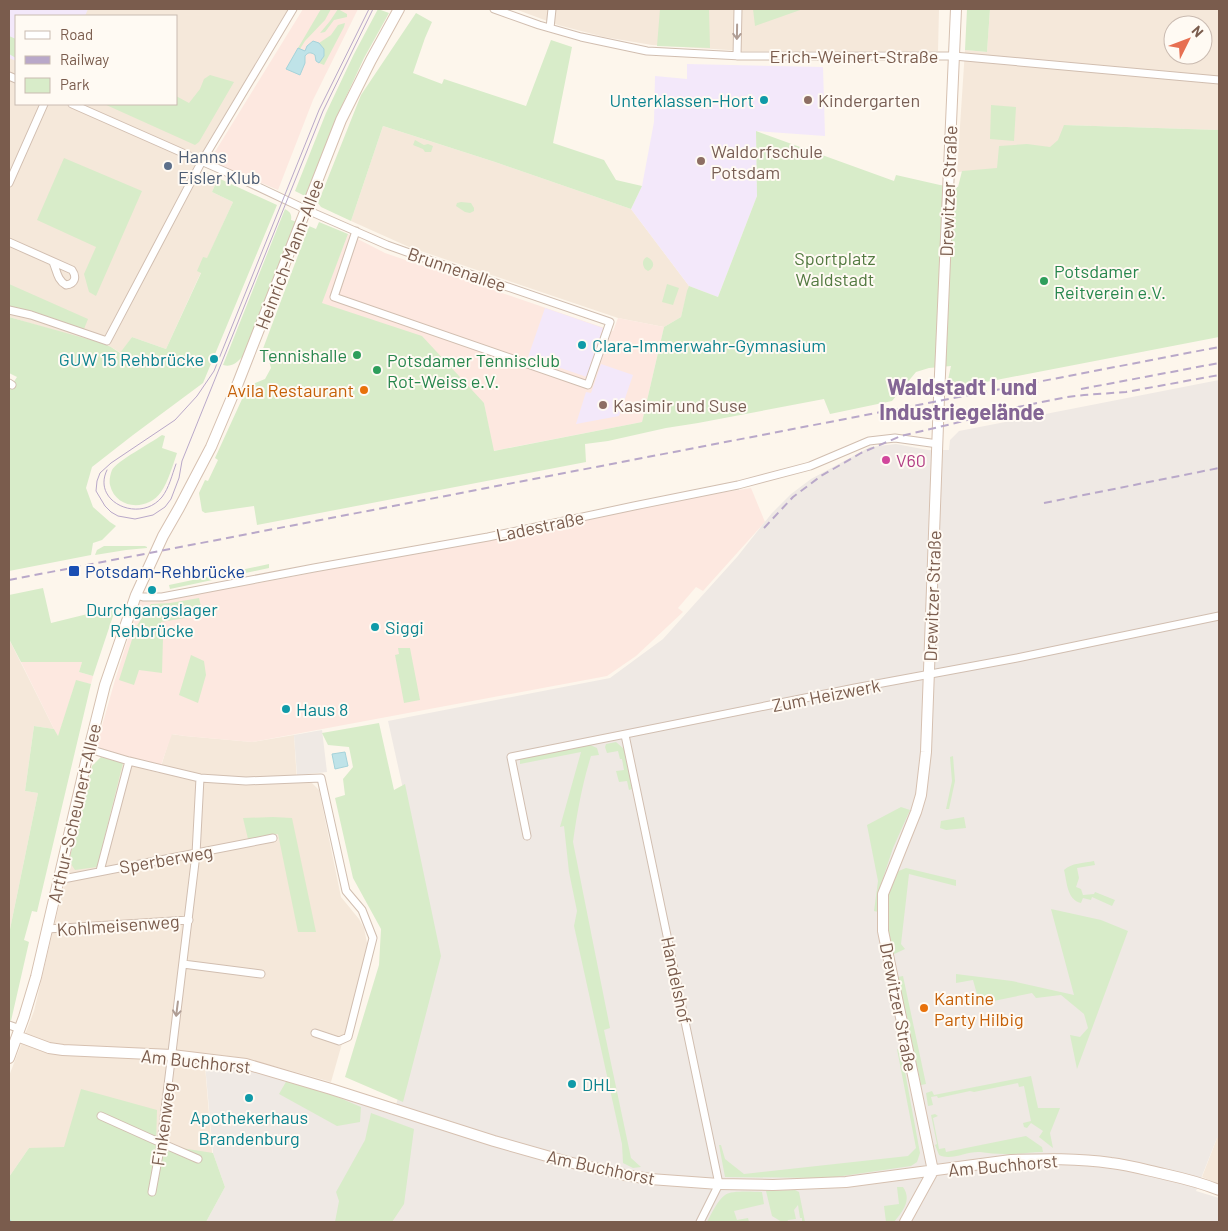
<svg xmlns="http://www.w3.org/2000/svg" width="1228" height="1231" font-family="Barlow,sans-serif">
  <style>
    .residential { fill: #f5e8da; fill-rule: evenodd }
    .commercial { fill: #fde8e0 }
    .industrial { fill: #efe9e4 }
    .education { fill: #f3e8fa }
    .green { fill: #d8ecc9 }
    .water { fill: #bfe3e8; stroke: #a5d3da }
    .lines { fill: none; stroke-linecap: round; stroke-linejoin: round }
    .stream { stroke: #a5d3da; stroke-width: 2 }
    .street-casing { stroke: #d1beb0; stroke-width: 9 }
    .secondary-casing { stroke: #d6c0b0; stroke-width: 12 }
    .street { stroke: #fff; stroke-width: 7 }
    .secondary { stroke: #fff; stroke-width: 10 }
    .tram { stroke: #b9a8c9; stroke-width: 1 }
    .rail { stroke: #b9a8c9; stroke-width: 2; stroke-dasharray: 8 5; stroke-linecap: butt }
    .oneway { stroke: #af9d94 }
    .culture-dot { fill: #0f9aa8; stroke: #fffaf3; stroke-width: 2 }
    .education-dot { fill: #8d6e63; stroke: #fffaf3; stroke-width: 2 }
    .service-dot { fill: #5c6f8a; stroke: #fffaf3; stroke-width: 2 }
    .leisure-dot { fill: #2e9e5b; stroke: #fffaf3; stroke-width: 2 }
    .food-dot { fill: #e8710a; stroke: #fffaf3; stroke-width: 2 }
    .hotel-dot { fill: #d1479c; stroke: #fffaf3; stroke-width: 2 }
    .transit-dot { fill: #1a4fb4; stroke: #fffaf3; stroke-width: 2 }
    .labels { text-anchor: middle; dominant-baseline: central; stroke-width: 4; stroke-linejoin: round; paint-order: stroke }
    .street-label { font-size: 18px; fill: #7a5c4d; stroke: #fffaf3 }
    .culture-label { font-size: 18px; fill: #0d838f; stroke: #fffaf3; text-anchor: start }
    .education-label { font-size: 18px; fill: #785e54; stroke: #fffaf3; text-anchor: start }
    .service-label { font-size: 18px; fill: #4e5e75; stroke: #fffaf3; text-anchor: start }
    .park-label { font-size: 18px; fill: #537a41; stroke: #fffaf3 }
    .leisure-label { font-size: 18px; fill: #27864d; stroke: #fffaf3; text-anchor: start }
    .food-label { font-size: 18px; fill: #c56008; stroke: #fffaf3; text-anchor: end }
    .hotel-label { font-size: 18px; fill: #b23c85; stroke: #fffaf3; text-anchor: start }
    .transit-label { font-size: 18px; fill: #164399; stroke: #fffaf3; text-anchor: start }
    .district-label { font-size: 22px; font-weight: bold; fill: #846695; stroke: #fffaf3 }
  </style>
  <rect width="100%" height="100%" fill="#fdf6ec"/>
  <!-- residential -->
  <path class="residential" d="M9 9H288L194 166 218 178 212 192 233 202 166 349 132 337 121 353 111 347 9 317ZM16 16H176V104H16Z
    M515 9H939L938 51H744L652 45 604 37 558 25Z
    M990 9H1219V130L1064 125 1063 167 957 172 965 50 987 52ZM1173 25H1203V55H1173Z
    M383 126 495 162 631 209 689 286 681 317 664 327 618 318 409 247 351 221Z
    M9 639 54 729 34 726 25 791 38 793 9 934Z
    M171 734 185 736 252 742 294 735 297 782 312 783 319 790 341 897 359 919 364 928 368 948 345 1033 331 1082 278 1067 236 1057 204 1053 215 1189 29 1148 9 1177V1076L34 1011 92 766 101 757 159 773Z
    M1217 1138H1219V1184L1202 1177Z"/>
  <!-- commercial -->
  <path class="commercial" d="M303 9H358L313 100 278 190 219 165 213 155Z
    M348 234 385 253 613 331 618 318 664 327 642 422 493 451 484 403 321 303Z
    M751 488 765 522 703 591 696 587 678 608 683 612 636 656 607 676 252 742 185 736 172 734 161 765 102 750 98 746V740L115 680 140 601 155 602 301 575 693 497Z
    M21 662H82L79 672 93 676 91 684 76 681 58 737Z"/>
  <!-- industrial -->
  <path class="industrial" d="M1219 380V1138H1217L1196 1191 1219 1198V1222H206L225 1187 213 1153 205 1064 243 1068 282 1077 393 1115 440 956 388 721 610 678 663 639 737 557 772 513 791 494 811 479 870 447 896 444 928 450H949L950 440 959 431Z
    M322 730 327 772 297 775 294 735Z"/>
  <!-- education -->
  <path class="education" d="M9 9H88L85 16H16V61L9 58Z
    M687 64 823 67 825 136 756 131 757 196 718 297 689 286 631 209 642 186 654 122 655 76 687 79Z
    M545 308 603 328 587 377 528 357Z
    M601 364 633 375 619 416 576 424 586 392 591 393Z"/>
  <!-- green -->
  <path class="green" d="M321 9H331L325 20 305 41 300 49 298 48Z
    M338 9 347 14V17L334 20 325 32 320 33 330 21Z
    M378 9 389 13 364 58 338 114 307 197 295 191 326 113 354 54Z
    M660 9H709L710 48 657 46Z
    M753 9H803L755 26Z
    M967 9H990L987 52 965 50Z
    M416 13 432 22 425 38 413 73 442 84 444 79 526 106 551 40 572 47 553 143 604 160 616 180 642 186 631 209 495 162 383 126 351 221 321 207 318 203 361 95Z
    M345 23 344 27 324 65 319 63 324 56V49L319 43 331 35 338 25Z
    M9 36 16 39V58L9 54Z
    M210 75 234 82 199 142 195 145 104 104H176V96L189 103 200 89 204 79Z
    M991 105 1016 107 1014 141 990 139Z
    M1064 125 1219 130V337L950 389H946L951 366 929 368 916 372 892 401 830 414 824 399 698 423 666 428 608 441 585 444 586 462 257 525 254 506 205 513 202 511 199 493 205 480 208 481 218 460 215 458 248 386 265 379 271 368 268 357 261 354 309 226 316 229 319 222 348 234 322 303 422 336 484 403 494 451 642 422 664 327 681 317 687 291 689 286 718 297 757 196 756 131 894 181 896 175 940 185 958 187 962 171 997 168 999 146 1027 144 1050 147 1058 140Z
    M415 140 424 145 428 144 433 146 431 152H425L423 149 413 145Z
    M64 158 142 191 96 296 89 292 84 274 96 247 37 220Z
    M218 178 277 205 203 383 133 435 92 467 86 488 93 507 110 522 116 526 102 540 93 543 91 555 9 571V389L17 377 9 373V317L102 343 111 347 120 353 132 337 166 349 201 273 197 271 203 257 207 258 233 202 212 192Z
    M461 202 471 203 474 208V211L470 213 465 212 456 206 457 203Z
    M285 209C290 212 292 214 291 220L297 222 246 353C239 360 234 368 223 365Z
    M647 257C654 260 656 267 648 271L645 269C642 265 642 259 647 257Z
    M9 284 88 319 84 329 26 311 9 308Z
    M667 284 679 288 673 305 662 302Z
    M162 435 165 436 162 448 177 453C173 465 168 482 161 492 148 511 116 510 110 485 109 481 110 475 112 470 117 461 151 443 162 435Z
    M104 546H145L147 547V548L126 550 95 555 97 550Z
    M269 564V568L170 589 169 585Z
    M43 588 51 623 116 607 93 676 79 672 82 662H21L9 639V595Z
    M199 598 203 615 161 622 163 638 162 673 139 670 134 685 119 680 136 627 151 604 170 603Z
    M398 648H410L420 700 404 703 395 655 399 654Z
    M191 655 204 661 206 675 198 703 179 695Z
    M76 680 91 684 37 912 32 911 24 940 29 942 11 1021 9 1019V934L38 793 25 791 34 726 54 729 58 736Z
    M379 723 394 790 405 784 441 956 403 1102 345 1077 379 965 381 929 353 878 335 798 345 795 343 779 353 767 349 747 328 745 322 733Z
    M616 742 624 749 632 789 629 790 627 781 619 782 616 771 624 770 622 759H620L618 751 607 753 605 747 606 744Z
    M588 744 597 748 599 755 591 756C582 785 577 813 573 842L610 1028 604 1030 631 1158 641 1167 633 1168 623 1163 622 1144 574 926 577 911 569 872 564 826 560 827 581 752 520 764V758Z
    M953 756 955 781 949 809H946L952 781 950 757Z
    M101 757 123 763 97 867 75 870 69 861 92 766Z
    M901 807 910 810 893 848 877 896 878 912 874 911 878 881 867 825Z
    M273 817 292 818 316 932H298L278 834 248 839 243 818Z
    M964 817 966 828 946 830 940 828 941 821Z
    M1094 861 1095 865 1077 868 1079 878 1076 887 1081 889 1083 895 1094 894 1095 892 1115 900 1112 906 1092 897 1091 900 1083 898 1081 903C1067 900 1067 882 1064 870 1071 863 1084 863 1094 861Z
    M906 868 956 880V886L909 874 901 944 905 949 890 956 887 931 886 895 896 872Z
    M1051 909 1101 920 1128 931 1077 1069 1070 1035 1080 1037 1088 1028 1084 1014 1061 995 1036 998 1032 993 969 1006 963 1003 978 998 973 980 956 983V974L1012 981 1074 995Z
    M903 976 926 1084 921 1085 898 977Z
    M897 1049 901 1050 920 1153 917 1162 911 1166 829 1178 725 1177 719 1145H721L725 1159 744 1174 908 1156 916 1148Z
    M1031 1076 1038 1108H1060L1050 1133 1053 1148 1039 1137 1043 1131 1031 1123 1027 1128 1024 1127 1023 1123 1031 1121 1024 1086 1019 1087 1018 1083 974 1092 970 1091 938 1098 937 1096 931 1097 933 1105 928 1106 926 1093 932 1091 934 1095Z
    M287 1080 326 1092 361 1107 360 1122 337 1126 279 1094Z
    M81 1089 157 1110 156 1144 213 1153 225 1187 206 1222H9V1177L29 1148 64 1147Z
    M371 1113 414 1129 404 1204 392 1222H335L339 1201 336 1192 365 1140Z
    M935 1114 938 1116 933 1118 939 1149 945 1148 946 1152 1026 1136 1042 1147 1043 1152C1029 1152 1016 1155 1004 1154 996 1154 988 1153 980 1152 966 1151 952 1161 939 1155L935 1145 937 1144 931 1115Z
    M897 1187H903C912 1200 903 1211 894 1222H886L884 1206 899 1204Z
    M795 1190 799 1192 805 1222H802V1218H800L798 1205 794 1210 796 1219 788 1220 787 1222H782L772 1216 766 1191Z
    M762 1192 764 1204 734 1211 737 1220 748 1218 749 1222H707C712 1213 717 1201 725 1195 732 1190 753 1192 762 1192Z"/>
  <!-- water -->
  <path class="water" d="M313 41 319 43 324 49V56L319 63 316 61 315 55C311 52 308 52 305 56V63L300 75 286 69 298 48 305 51 307 46Z
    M345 752 348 766 335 769 332 754Z"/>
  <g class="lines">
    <!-- stream -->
    <path class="stream" d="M9 1220 11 1222"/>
    <!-- street casing -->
    <g class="street-casing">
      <path id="street" d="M494 9 539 25 581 37 647 51 741 56H954L1219 80
        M550 28 552 9
        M737 56 738 9
        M9 76 16 79
        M72 104 235 176 307 210 387 245 432 261 610 322 588 385 334 297 356 231
        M9 183 44 104
        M9 242 72 270C77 277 75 284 66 285 57 280 57 271 53 262
        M9 310 31 315 107 341 202 161 293 9
        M9 383 12 385
        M136 595 143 597H162L314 568 488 537 634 506 738 485 810 466 869 441 895 438 938 444
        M625 735 719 1184 700 1222
        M89 749 129 761 200 778 246 781 321 778 346 891 362 910 373 938 348 1037 339 1041 315 1033
        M527 836 511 757 855 688 1017 658 1219 616
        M100 871 129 761
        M58 880 273 838
        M47 929 189 920
        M183 964 261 974
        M9 1025 20 1029
        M101 1116 161 1143 198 1159
        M152 1192 161 1143 196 854 200 778"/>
    </g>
    <!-- secondary casing -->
    <g class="secondary-casing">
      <path id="secondary" d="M17 1036 49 1048 63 1050 172 1055 246 1064 331 1089 494 1141 568 1162 625 1175 650 1179 719 1184 773 1185 846 1182 1011 1160C1044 1159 1078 1158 1111 1163 1129 1165 1146 1170 1164 1174 1182 1178 1202 1183 1219 1190
        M9 1058 24 1017 36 977 89 749 105 685 136 595 163 536 179 508 211 447 238 383 341 120 371 60 399 9
        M933 1171 883 931V894L916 812 921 795 926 752 939 397 956 9
        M905 1222 933 1171"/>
    </g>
    <!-- street -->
    <use href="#street" class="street"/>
    <!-- secondary -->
    <use href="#secondary" class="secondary"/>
    <!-- tram -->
    <path class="tram" d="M369 9 319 110 214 371 197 396 175 420 111 463 100 473 97 481 96 491 105 506 111 512 118 516 135 519 153 515 165 507 171 499 179 478 182 461 323 111 373 9
      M107 470C91 502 140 524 162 497 169 488 172 475 176 464"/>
    <!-- rail -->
    <path class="rail" d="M1081 389 1219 363
      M1044 503 1219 468
      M764 528 793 497 821 476 861 453 901 436 964 421 1003 410 1067 397 1084 395 1126 392 1219 375
      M9 580 1219 347"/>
  </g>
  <!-- one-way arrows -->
  <defs><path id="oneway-shaft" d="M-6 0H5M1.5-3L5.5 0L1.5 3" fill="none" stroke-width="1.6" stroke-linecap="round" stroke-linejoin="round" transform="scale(1.25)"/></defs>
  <g class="oneway">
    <use href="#oneway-shaft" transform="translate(737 32) rotate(91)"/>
    <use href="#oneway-shaft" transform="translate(177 1009) rotate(97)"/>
  </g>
  <!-- markers -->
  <g class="culture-dot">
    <circle cx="764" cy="100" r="5"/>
    <circle cx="582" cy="345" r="5"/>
    <circle cx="214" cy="359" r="5"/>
    <circle cx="152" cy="590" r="5"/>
    <circle cx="375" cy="627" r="5"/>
    <circle cx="286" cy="709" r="5"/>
    <circle cx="572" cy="1084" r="5"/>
    <circle cx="249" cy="1098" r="5"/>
  </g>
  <g class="education-dot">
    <circle cx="808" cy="100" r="5"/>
    <circle cx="701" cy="161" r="5"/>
    <circle cx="603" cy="405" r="5"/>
  </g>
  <circle class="service-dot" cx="168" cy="166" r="5"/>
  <g class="leisure-dot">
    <circle cx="1044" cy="281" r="5"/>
    <circle cx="357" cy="355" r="5"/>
    <circle cx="377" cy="370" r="5"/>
  </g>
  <g class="food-dot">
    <circle cx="364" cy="390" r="5"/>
    <circle cx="924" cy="1008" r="5"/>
  </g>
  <circle class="hotel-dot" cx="886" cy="460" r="5"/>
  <rect class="transit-dot" x="68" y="565" width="12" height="12" rx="2.5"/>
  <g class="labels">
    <!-- street labels -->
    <g class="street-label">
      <text x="854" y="56">Erich-Weinert-Straße</text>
      <text transform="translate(948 191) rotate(-88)">Drewitzer Straße</text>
      <text transform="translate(289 254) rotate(-69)">Heinrich-Mann-Allee</text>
      <text transform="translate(457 269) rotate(19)">Brunnenallee</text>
      <text transform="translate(540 526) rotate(-12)">Ladestraße</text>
      <text transform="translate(932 596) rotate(-88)">Drewitzer Straße</text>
      <text transform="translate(826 695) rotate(-11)">Zum Heizwerk</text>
      <text transform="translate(74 813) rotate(-77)">Arthur-Scheunert-Allee</text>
      <text transform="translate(166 859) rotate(-10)">Sperberweg</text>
      <text transform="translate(118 925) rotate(-4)">Kohlmeisenweg</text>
      <text transform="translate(677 980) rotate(78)">Handelshof</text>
      <text transform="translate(899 1007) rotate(79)">Drewitzer Straße</text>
      <text transform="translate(196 1061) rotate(6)">Am Buchhorst</text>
      <text transform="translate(163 1124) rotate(-82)">Finkenweg</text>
      <text transform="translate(1003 1165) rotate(-5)">Am Buchhorst</text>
      <text transform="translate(601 1167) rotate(12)">Am Buchhorst</text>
    </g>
    <!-- culture labels -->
    <g class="culture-label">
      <text x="754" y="100" text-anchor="end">Unterklassen-Hort</text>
      <text x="592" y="345">Clara-Immerwahr-Gymnasium</text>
      <text x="204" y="359" text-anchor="end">GUW 15 Rehbrücke</text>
      <text x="152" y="609" text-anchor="middle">Durchgangslager<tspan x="152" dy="21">Rehbrücke</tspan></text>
      <text x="385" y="627">Siggi</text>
      <text x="296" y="709">Haus 8</text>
      <text x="582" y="1084">DHL</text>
      <text x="249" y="1117" text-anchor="middle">Apothekerhaus<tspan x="249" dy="21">Brandenburg</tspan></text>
    </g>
    <!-- education labels -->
    <g class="education-label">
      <text x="818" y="100">Kindergarten</text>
      <text x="711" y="151">Waldorfschule<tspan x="711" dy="21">Potsdam</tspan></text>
      <text x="613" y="405">Kasimir und Suse</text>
    </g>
    <!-- service labels -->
    <g class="service-label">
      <text x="178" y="156">Hanns<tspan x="178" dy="21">Eisler Klub</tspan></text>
    </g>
    <!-- park labels -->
    <g class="park-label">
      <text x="835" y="258">Sportplatz<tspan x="835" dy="21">Waldstadt</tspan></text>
    </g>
    <!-- leisure labels -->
    <g class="leisure-label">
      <text x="1054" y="271">Potsdamer<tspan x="1054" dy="21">Reitverein e.V.</tspan></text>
      <text x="347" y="355" text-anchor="end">Tennishalle</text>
      <text x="387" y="360">Potsdamer Tennisclub<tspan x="387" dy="21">Rot-Weiss e.V.</tspan></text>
    </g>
    <!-- food labels -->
    <g class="food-label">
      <text x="354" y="390">Avila Restaurant</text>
      <text x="934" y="998" text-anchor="start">Kantine<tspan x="934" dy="21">Party Hilbig</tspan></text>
    </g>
    <!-- hotel labels -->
    <g class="hotel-label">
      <text x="896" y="460">V60</text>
    </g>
    <!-- transit labels -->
    <g class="transit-label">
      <text x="85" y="571">Potsdam-Rehbrücke</text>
    </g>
    <!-- district labels -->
    <g class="district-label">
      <text x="962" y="386">Waldstadt I und<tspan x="962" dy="25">Industriegelände</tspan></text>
    </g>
  </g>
  <!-- border -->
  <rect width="1228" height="1231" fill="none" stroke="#7a5c4d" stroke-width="20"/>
  <!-- legend -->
  <rect x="15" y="15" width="162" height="90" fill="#fffaf3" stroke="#cabbb1"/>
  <rect x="25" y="31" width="25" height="8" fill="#ffffff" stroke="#cabbb1"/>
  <text x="60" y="40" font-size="15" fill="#7a5c4d">Road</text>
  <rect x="25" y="56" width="25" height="8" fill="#b9a8c9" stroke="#cabbb1"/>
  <text x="60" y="65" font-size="15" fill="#7a5c4d">Railway</text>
  <rect x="25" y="78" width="25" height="15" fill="#d8ecc9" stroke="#cabbb1"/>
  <text x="60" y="90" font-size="15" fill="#7a5c4d">Park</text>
  <!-- north arrow -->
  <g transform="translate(1188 40) rotate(48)"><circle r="24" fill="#fffaf3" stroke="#cabbb1"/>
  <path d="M0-4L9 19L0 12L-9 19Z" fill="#e76f51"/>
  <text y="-8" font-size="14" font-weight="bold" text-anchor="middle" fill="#7a5c4d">N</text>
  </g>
</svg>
